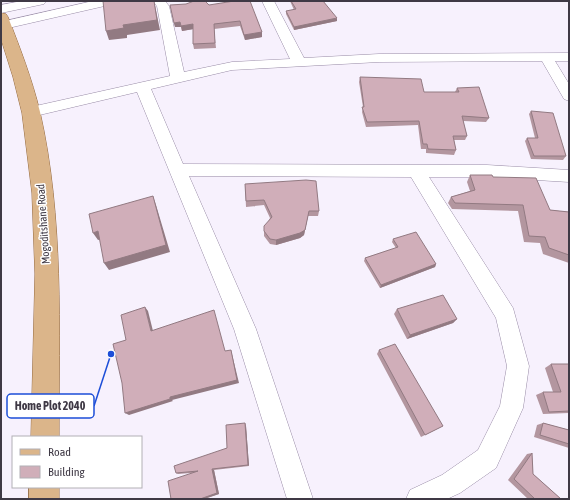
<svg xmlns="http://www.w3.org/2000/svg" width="570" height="500" font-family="'Asap Condensed',sans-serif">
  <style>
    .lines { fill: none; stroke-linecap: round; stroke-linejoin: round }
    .minor-casing { stroke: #998ca7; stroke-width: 1 }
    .major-casing { stroke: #956a3f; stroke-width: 1 }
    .minor { fill: #fff; fill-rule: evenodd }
    .major { fill: #dbb58a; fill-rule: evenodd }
    .wall { fill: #b3969f }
    .shaded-wall { fill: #927a82 }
    .building { fill: #d0aeb9; stroke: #927a82 }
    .labels { text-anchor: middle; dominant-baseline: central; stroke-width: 3; stroke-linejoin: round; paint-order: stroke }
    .street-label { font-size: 11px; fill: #3f3945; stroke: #fff }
    .leader { fill: none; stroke: #1d4ed8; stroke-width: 1.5 }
    .callout-dot { fill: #1d4ed8; stroke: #fff; stroke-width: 1.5 }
    .callout { fill: #fff; stroke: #1d4ed8; stroke-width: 1.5 }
    .callout-label { font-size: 12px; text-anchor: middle; font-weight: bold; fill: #3f3945 }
  </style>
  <rect width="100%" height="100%" fill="#f7f1fd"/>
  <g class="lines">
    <!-- minor casing -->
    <g class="minor-casing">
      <path id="minor" d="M22 1H46L44 4 1 13V5Z
        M93 1H115L113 4 109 5 4 29 1 28V22Z
        M153 1H165L169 6 184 72 232 62 290 59 262 1H274L304 58 379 54 569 53V61H555L569 84V101L564 99 542 61 379 62 232 70 151 89 183 164 487 165 569 170V182L487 177H429L513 308 529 366 523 408 496 468 460 493 447 499H406L410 490 442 475 478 450 500 406 507 366 496 318 411 177 189 176 256 329 313 499H287L234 329 137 92 31 117 26 116 23 112 26 108 31 107 170 76 157 6Z"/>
    </g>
    <!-- major casing -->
    <g class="major-casing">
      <path id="major" d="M1 13 6 14 8 17C20 48 32 79 40 112 64 218 59 329 59 437H31L35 274 32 193 22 113 13 77 1 39Z
        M29 487H59V499H29Z"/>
    </g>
    <!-- minor -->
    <use href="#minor" class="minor"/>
    <!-- major -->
    <use href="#major" class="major"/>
  </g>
  <!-- wall -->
  <path class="wall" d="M290 1H323L337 21 294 30 286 14V11L294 10Z
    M170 5H209L262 32V37L245 40 240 26 214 29 216 48 194 49 193 44V29L182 31 181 27H175Z
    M360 77 424 92H455L457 88 489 118 486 122 463 121 467 136 465 140H454L456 150 454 155 426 153V149H421L418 125 366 127 362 112 363 107 359 82Z
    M531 111 566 156 563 160 531 159 525 141 527 138H535L529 114Z
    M470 175 493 177 550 210 569 212V263L543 254 540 243 524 242 518 211 452 209 448 203 451 197 470 191 467 182Z
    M245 184 319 211 318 216H308L304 235 300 238 276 245 270 244 264 236V231L270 218 264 205 246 207Z
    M393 239 436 264 435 267 380 288 364 261 365 258 396 248 392 242Z
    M397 309 457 319 453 323 407 339 394 314Z
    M379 350 443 426 421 437 377 354Z
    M551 364H569V413L543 414 536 395 543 392H553L545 368Z
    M245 423 246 426 249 466 214 470 219 494 204 499H171L191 473 178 474 176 473 227 448Z
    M543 423 569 430V448L534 437 537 425Z
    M532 453 533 474 561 499H528L508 480 527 454Z"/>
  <!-- shaded-wall -->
  <path class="shaded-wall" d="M154 1 160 30 127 35V38L109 40 106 31Z
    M337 18V21L294 30V27Z
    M180 22 181 27H175L174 23Z
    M193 24 194 29 182 31 181 26Z
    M262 32V37L245 40 244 35Z
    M153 196 156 205 170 252 109 270 104 263Z
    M309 211 308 216 304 235 300 238 276 245V240Z
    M98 231 103 239 98 240 93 233Z
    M436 264 435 267 380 288 381 285Z
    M145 307 148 311 154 335 151 331Z
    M457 319 453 323 407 339 410 335Z
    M231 350 239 383 172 400 173 401 129 415 125 413 170 397Z
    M245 423 246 426 249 466 248 465Z
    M212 469 214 470 219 494 204 499H200Z"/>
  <!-- building -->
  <path class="building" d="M103 1H154L157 20 123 25 124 28 106 31Z
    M194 1H205L209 5 234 1H250L262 32 244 35 240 21 214 24 215 43 193 44V24L181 26 180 22 174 23 170 5 186 4Z
    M291 1H323L337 18 294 27 286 11 296 9Z
    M360 77 421 79 424 92H459L457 88 479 87 489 118 462 116 467 136H453L456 150 428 149 427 144H423L419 121 367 122 362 107H364Z
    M531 111 553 113 566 156H534L527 138H538Z
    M470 175H492L493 177 536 178 550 210 569 212V255L549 248 545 237 529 236 523 205 455 203 451 197 475 190Z
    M306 180 316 181 319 211H309L305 230 300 233 276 240 270 239 264 231V226L272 217 264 200 246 201 245 184Z
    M153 196 166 245 104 263 98 231 93 233 89 214Z
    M416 232 436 264 381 285 365 258 398 247 393 239Z
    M443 295 457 319 410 335 397 309Z
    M145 307 151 331 214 310 225 351 231 350 237 380 170 397V399L125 413 122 383 113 344 126 340 121 315Z
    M395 344 443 426 425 435 379 350Z
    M551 364H569V411L549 412 543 392H561Z
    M245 423 248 465 212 469 217 493 200 499H171L168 481 198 471 176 473 174 466 227 448 226 425Z
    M543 423 569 430V444L540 435Z
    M532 453 533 474 561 499H535L514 479Z"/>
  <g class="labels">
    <!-- street labels -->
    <g class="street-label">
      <text transform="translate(43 224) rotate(-94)">Mogoditshane Road</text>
    </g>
  </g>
  <!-- callouts -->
  <path class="leader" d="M111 354L94 406"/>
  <circle class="callout-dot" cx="111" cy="354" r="4"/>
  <rect class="callout" x="7" y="394" width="87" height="24" rx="4"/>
  <g class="callout-label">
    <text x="50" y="410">Home Plot 2040</text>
  </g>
  <!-- border -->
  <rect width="570" height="500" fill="none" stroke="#3f3945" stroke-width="4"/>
  <!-- legend -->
  <rect x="12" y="436" width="130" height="52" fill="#ffffff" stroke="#b2b0b5"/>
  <rect x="20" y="449" width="20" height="6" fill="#dbb58a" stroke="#b2b0b5"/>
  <text x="48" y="456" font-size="12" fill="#3f3945">Road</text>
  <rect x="20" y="466" width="20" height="12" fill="#d0aeb9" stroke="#b2b0b5"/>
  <text x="48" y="476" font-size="12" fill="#3f3945">Building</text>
</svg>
